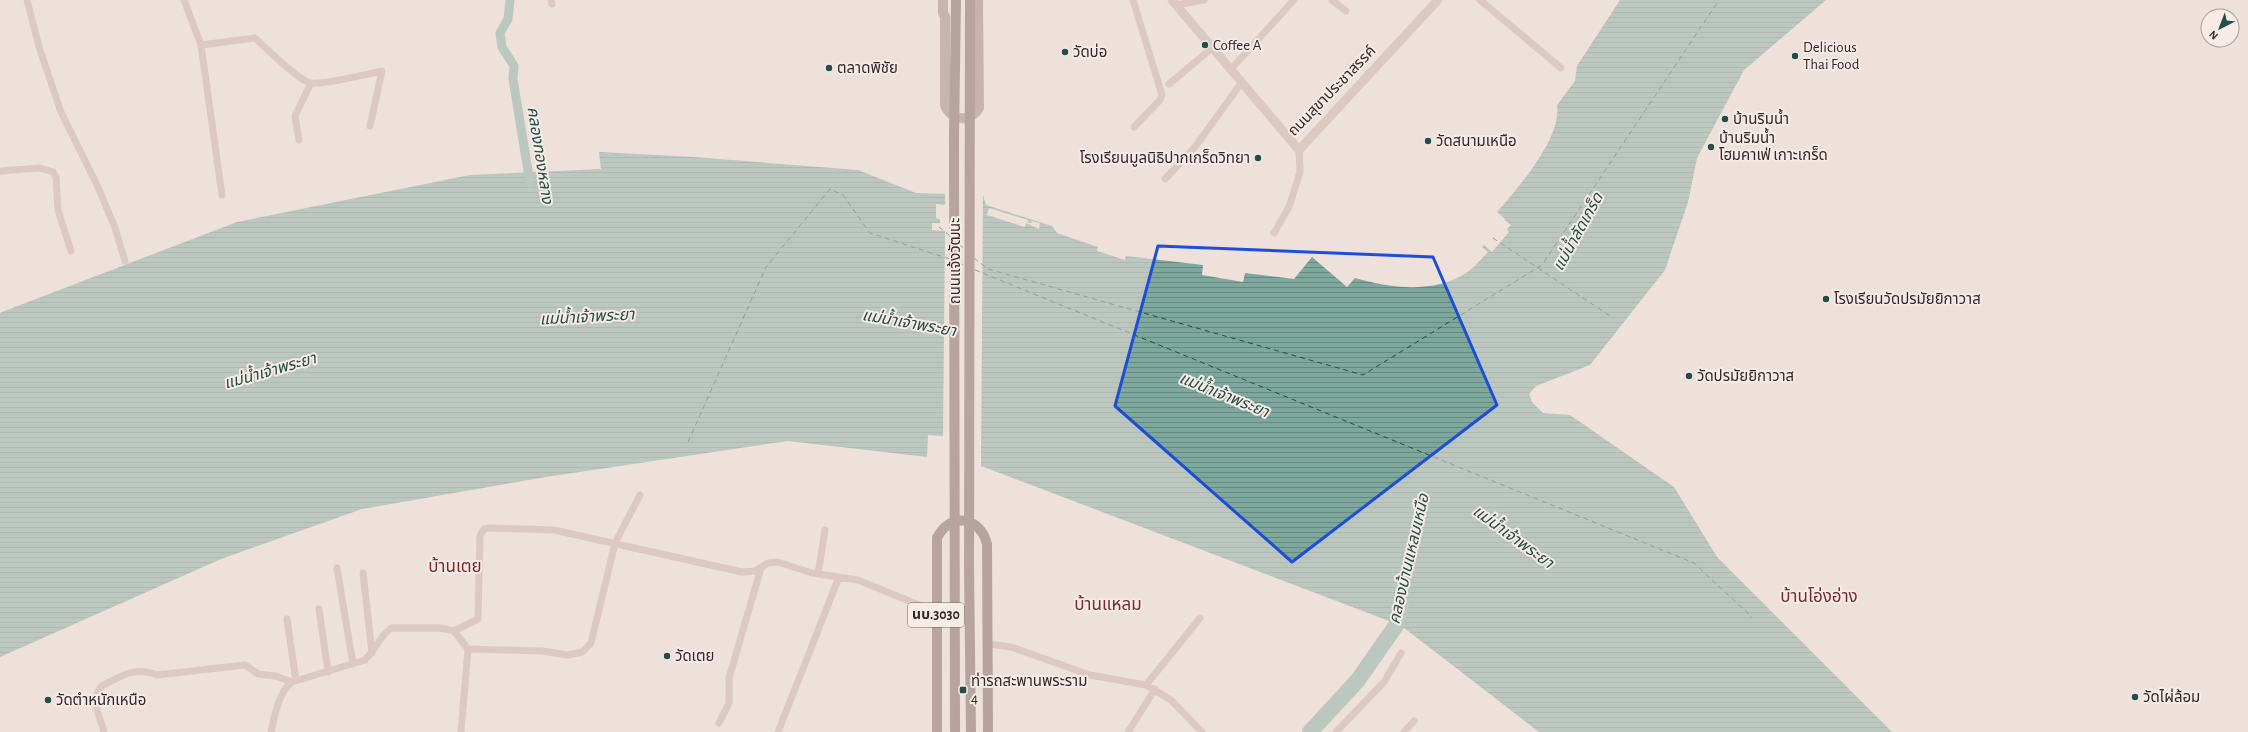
<svg xmlns="http://www.w3.org/2000/svg" width="2248" height="732" font-family="'Alegreya Sans','Noto Sans Thai',sans-serif">
  <style>
    .water { fill: url(#water-rules) }
    .pier { fill: #eee0db }
    .lines { fill: none; stroke-linecap: round; stroke-linejoin: round }
    .canal { stroke: #7ea89d; stroke-width: 9 }
    .river { stroke: #7ea89d; stroke-width: 16 }
    .ferry { stroke: #234f45; stroke-width: 1; stroke-dasharray: 5 4; stroke-linecap: butt }
    .minor { stroke: #c5aea9; stroke-width: 7 }
    .tertiary { stroke: #c5aea9; stroke-width: 9 }
    .secondary { stroke: #987d7a; stroke-width: 10 }
    .primary { stroke: #735c5b; stroke-width: 10 }
    .marked { fill: none; stroke: #1d4ed8; stroke-width: 3; stroke-linejoin: round }
    .poi-dot { fill: #234f45; stroke: #f6ebe7; stroke-width: 1.5 }
    .labels { text-anchor: middle; dominant-baseline: central; stroke-width: 4; stroke-linejoin: round; paint-order: stroke }
    .shield { fill: #f6ebe7; stroke: #6e6261; stroke-width: 1 }
    .shield-label { font-size: 14px; font-weight: bold; fill: #332828 }
    .poi-label { font-size: 15px; fill: #332828; stroke: #f6ebe7; text-anchor: start }
    .street-label { font-size: 15px; fill: #332828; stroke: #f6ebe7 }
    .water-label { font-size: 16px; font-style: italic; fill: #234f45; stroke: #f6ebe7 }
    .quarter-label { font-size: 17px; fill: #772b2e; stroke: #f6ebe7 }
  </style>
  <defs>
    <pattern id="water-rules" width="6" height="5" patternUnits="userSpaceOnUse"><rect width="6" height="5" fill="#7ea89d"/><path d="M0 2.5h6" fill="none" stroke="#688980"/></pattern>
  </defs>
  <rect width="100%" height="100%" fill="#eee0db"/>
  <!-- water -->
  <path class="water" d="M1620 0H1826L1744 70 1697 158 1688 202 1665 270 1590 365 1536 386 1529 394 1532 402 1543 413 1570 415 1674 487 1717 557 1892 732H1539L1403 627 1397 624 984 467 945 459 788 441 546 477 362 509 221 559 0 657V313L2 312 237 222 470 175 601 169 599 152 694 157 858 170 916 193 983 195 986 205 1052 226 1057 233 1098 247 1097 251 1125 260 1126 256 1203 265 1202 275 1243 282 1245 273 1294 279 1312 257 1347 287 1355 278C1389 288 1434 294 1466 273 1474 268 1481 259 1488 252L1482 247 1505 219 1497 212C1518 188 1562 138 1557 105L1575 81 1577 66Z"/>
  <!-- pier -->
  <path class="pier" d="M945 192 983 193 981 468 927 457 928 435 943 436 945 231 932 230V223H940V219L936 218V204L945 205Z
    M989 208 1028 220 1027 222 1031 223 1032 221 1040 223 1039 229 1026 223 1025 227 987 215Z
    M1502 218 1511 225 1507 229 1509 232 1492 252 1482 243Z"/>
  <g class="lines">
    <!-- canal -->
    <path class="canal" d="M510 0 508 19 500 33 502 47 514 66 513 79 530 183"/>
    <!-- river -->
    <path class="river" d="M1310 732 1358 680 1397 624 1401 604"/>
    <!-- ferry -->
    <path class="ferry" d="M939 227 949 235
      M1493 238 1610 316
      M959 244 964 249
      M974 258 988 269 1363 375 1542 265 1719 0
      M958 263 964 265
      M975 270 1694 563 1752 617
      M688 442 766 267 830 189 843 195 870 233 950 259"/>
    <!-- minor -->
    <path class="minor" d="M27 0 39 47 61 112 98 187 115 228 125 261
      M184 0 201 45 222 195
      M551 0 552 4
      M1133 0 1162 95 1160 100 1134 127
      M1332 0 1346 11
      M1480 0 1561 68
      M1176 5 1204 0
      M201 45 255 38C266 48 299 81 311 83 325 85 367 74 382 71L370 126
      M1231 69 1294 0
      M1169 84 1212 48
      M299 140 295 116 311 83
      M0 171 40 168 53 172 56 177 58 210 71 251
      M1165 179 1195 147 1242 82
      M1274 233 1289 207 1300 172 1299 150
      M337 568 353 664
      M363 573 372 653
      M818 574 825 530
      M319 609 328 672
      M287 619 296 681
      M454 631 478 619 480 536 484 529 489 528 554 530 742 572 755 571 768 563 778 562 812 573 858 580 936 612
      M988 644 1011 647 1090 675 1146 685 1171 700 1202 732
      M1146 685 1200 618
      M719 723 729 703V678L761 568
      M104 732C100 717 89 699 102 686 122 676 134 666 157 675L245 665 258 674 276 676 292 682
      M271 732C275 715 278 693 292 682L365 660C375 650 380 636 391 628H440L454 631 468 649
      M461 732 468 649 542 651 568 655 582 652 591 643 615 543 640 495
      M778 732 839 577
      M1128 732 1155 689
      M1336 732 1384 682 1401 653
      M1404 732 1414 721"/>
    <!-- tertiary -->
    <path class="tertiary" d="M1172 0 1299 150 1438 0"/>
    <!-- secondary -->
    <path class="secondary" d="M943 0V13L945 17V105C951 121 970 123 979 108L978 0"/>
    <!-- primary -->
    <path class="primary" d="M970 0 969 568 971 732
      M937 732V538C950 512 980 516 987 544L988 732
      M955 732 954 136 956 0"/>
  </g>
  <!-- marked area -->
  <path d="M0 0H2248V732H0ZM1158 246 1433 257 1497 405 1292 562 1115 406Z" fill="#eee0db" fill-opacity=".55" fill-rule="evenodd"/>
  <path class="marked" d="M1158 246 1433 257 1497 405 1292 562 1115 406Z"/>
  <!-- markers -->
  <g class="poi-dot">
    <circle cx="1205" cy="45" r="4"/>
    <circle cx="1065" cy="52" r="4"/>
    <circle cx="1795" cy="56" r="4"/>
    <circle cx="829" cy="68" r="4"/>
    <circle cx="1725" cy="119" r="4"/>
    <circle cx="1428" cy="141" r="4"/>
    <circle cx="1711" cy="147" r="4"/>
    <circle cx="1258" cy="158" r="4"/>
    <circle cx="1826" cy="299" r="4"/>
    <circle cx="1689" cy="376" r="4"/>
    <circle cx="667" cy="656" r="4"/>
    <rect x="959" y="686" width="8" height="8" rx="2"/>
    <circle cx="2135" cy="697" r="4"/>
    <circle cx="48" cy="700" r="4"/>
  </g>
  <g class="labels">
    <!-- shield labels -->
    <rect class="shield" x="908" y="603" width="56" height="24" rx="3"/>
    <g class="shield-label">
      <text x="936" y="615">นบ.3030</text>
    </g>
    <!-- poi labels -->
    <g class="poi-label">
      <text x="1213" y="45">Coffee A</text>
      <text x="1803" y="47">Delicious<tspan x="1803" dy="17">Thai Food</tspan></text>
      <text x="1073" y="52">วัดบ่อ</text>
      <text x="837" y="68">ตลาดพิชัย</text>
      <text x="1733" y="119">บ้านริมน้ำ</text>
      <text x="1719" y="138">บ้านริมน้ำ<tspan x="1719" dy="17">โฮมคาเฟ่ เกาะเกร็ด</tspan></text>
      <text x="1436" y="141">วัดสนามเหนือ</text>
      <text x="1250" y="158" text-anchor="end">โรงเรียนมูลนิธิปากเกร็ดวิทยา</text>
      <text x="1834" y="299">โรงเรียนวัดปรมัยยิกาวาส</text>
      <text x="1697" y="376">วัดปรมัยยิกาวาส</text>
      <text x="675" y="656">วัดเตย</text>
      <text x="971" y="681">ท่ารถสะพานพระราม<tspan x="971" dy="17">4</tspan></text>
      <text x="2143" y="697">วัดไผ่ล้อม</text>
      <text x="56" y="700">วัดตำหนักเหนือ</text>
    </g>
    <!-- street labels -->
    <g class="street-label">
      <text transform="translate(1332 91) rotate(-46)">ถนนสุขาประชาสรรค์</text>
      <text transform="translate(955 261) rotate(-90)">ถนนแจ้งวัฒนะ</text>
    </g>
    <!-- water labels -->
    <g class="water-label">
      <text transform="translate(540 155) rotate(81)">คลองทองหลาง</text>
      <text transform="translate(1578 232) rotate(-61)">แม่น้ำลัดเกร็ด</text>
      <text transform="translate(587 317) rotate(-3)">แม่น้ำเจ้าพระยา</text>
      <text transform="translate(909 323) rotate(10)">แม่น้ำเจ้าพระยา</text>
      <text transform="translate(270 371) rotate(-16)">แม่น้ำเจ้าพระยา</text>
      <text transform="translate(1224 395) rotate(22)">แม่น้ำเจ้าพระยา</text>
      <text transform="translate(1513 537) rotate(36)">แม่น้ำเจ้าพระยา</text>
      <text transform="translate(1409 559) rotate(-77)">คลองบ้านแหลมเหนือ</text>
    </g>
    <!-- quarter labels -->
    <g class="quarter-label">
      <text x="455" y="566">บ้านเตย</text>
      <text x="1819" y="596">บ้านโอ่งอ่าง</text>
      <text x="1108" y="604">บ้านแหลม</text>
    </g>
  </g>
  <!-- north arrow -->
  <g transform="translate(2220 28) rotate(222)"><circle r="19" fill="#f6ebe7" stroke="#a89d9b"/>
  <path d="M0-3L7 15L0 10L-7 15Z" fill="#234f45"/>
  <text y="-6" font-size="11" font-weight="bold" text-anchor="middle" fill="#332828">N</text>
  </g>
</svg>
